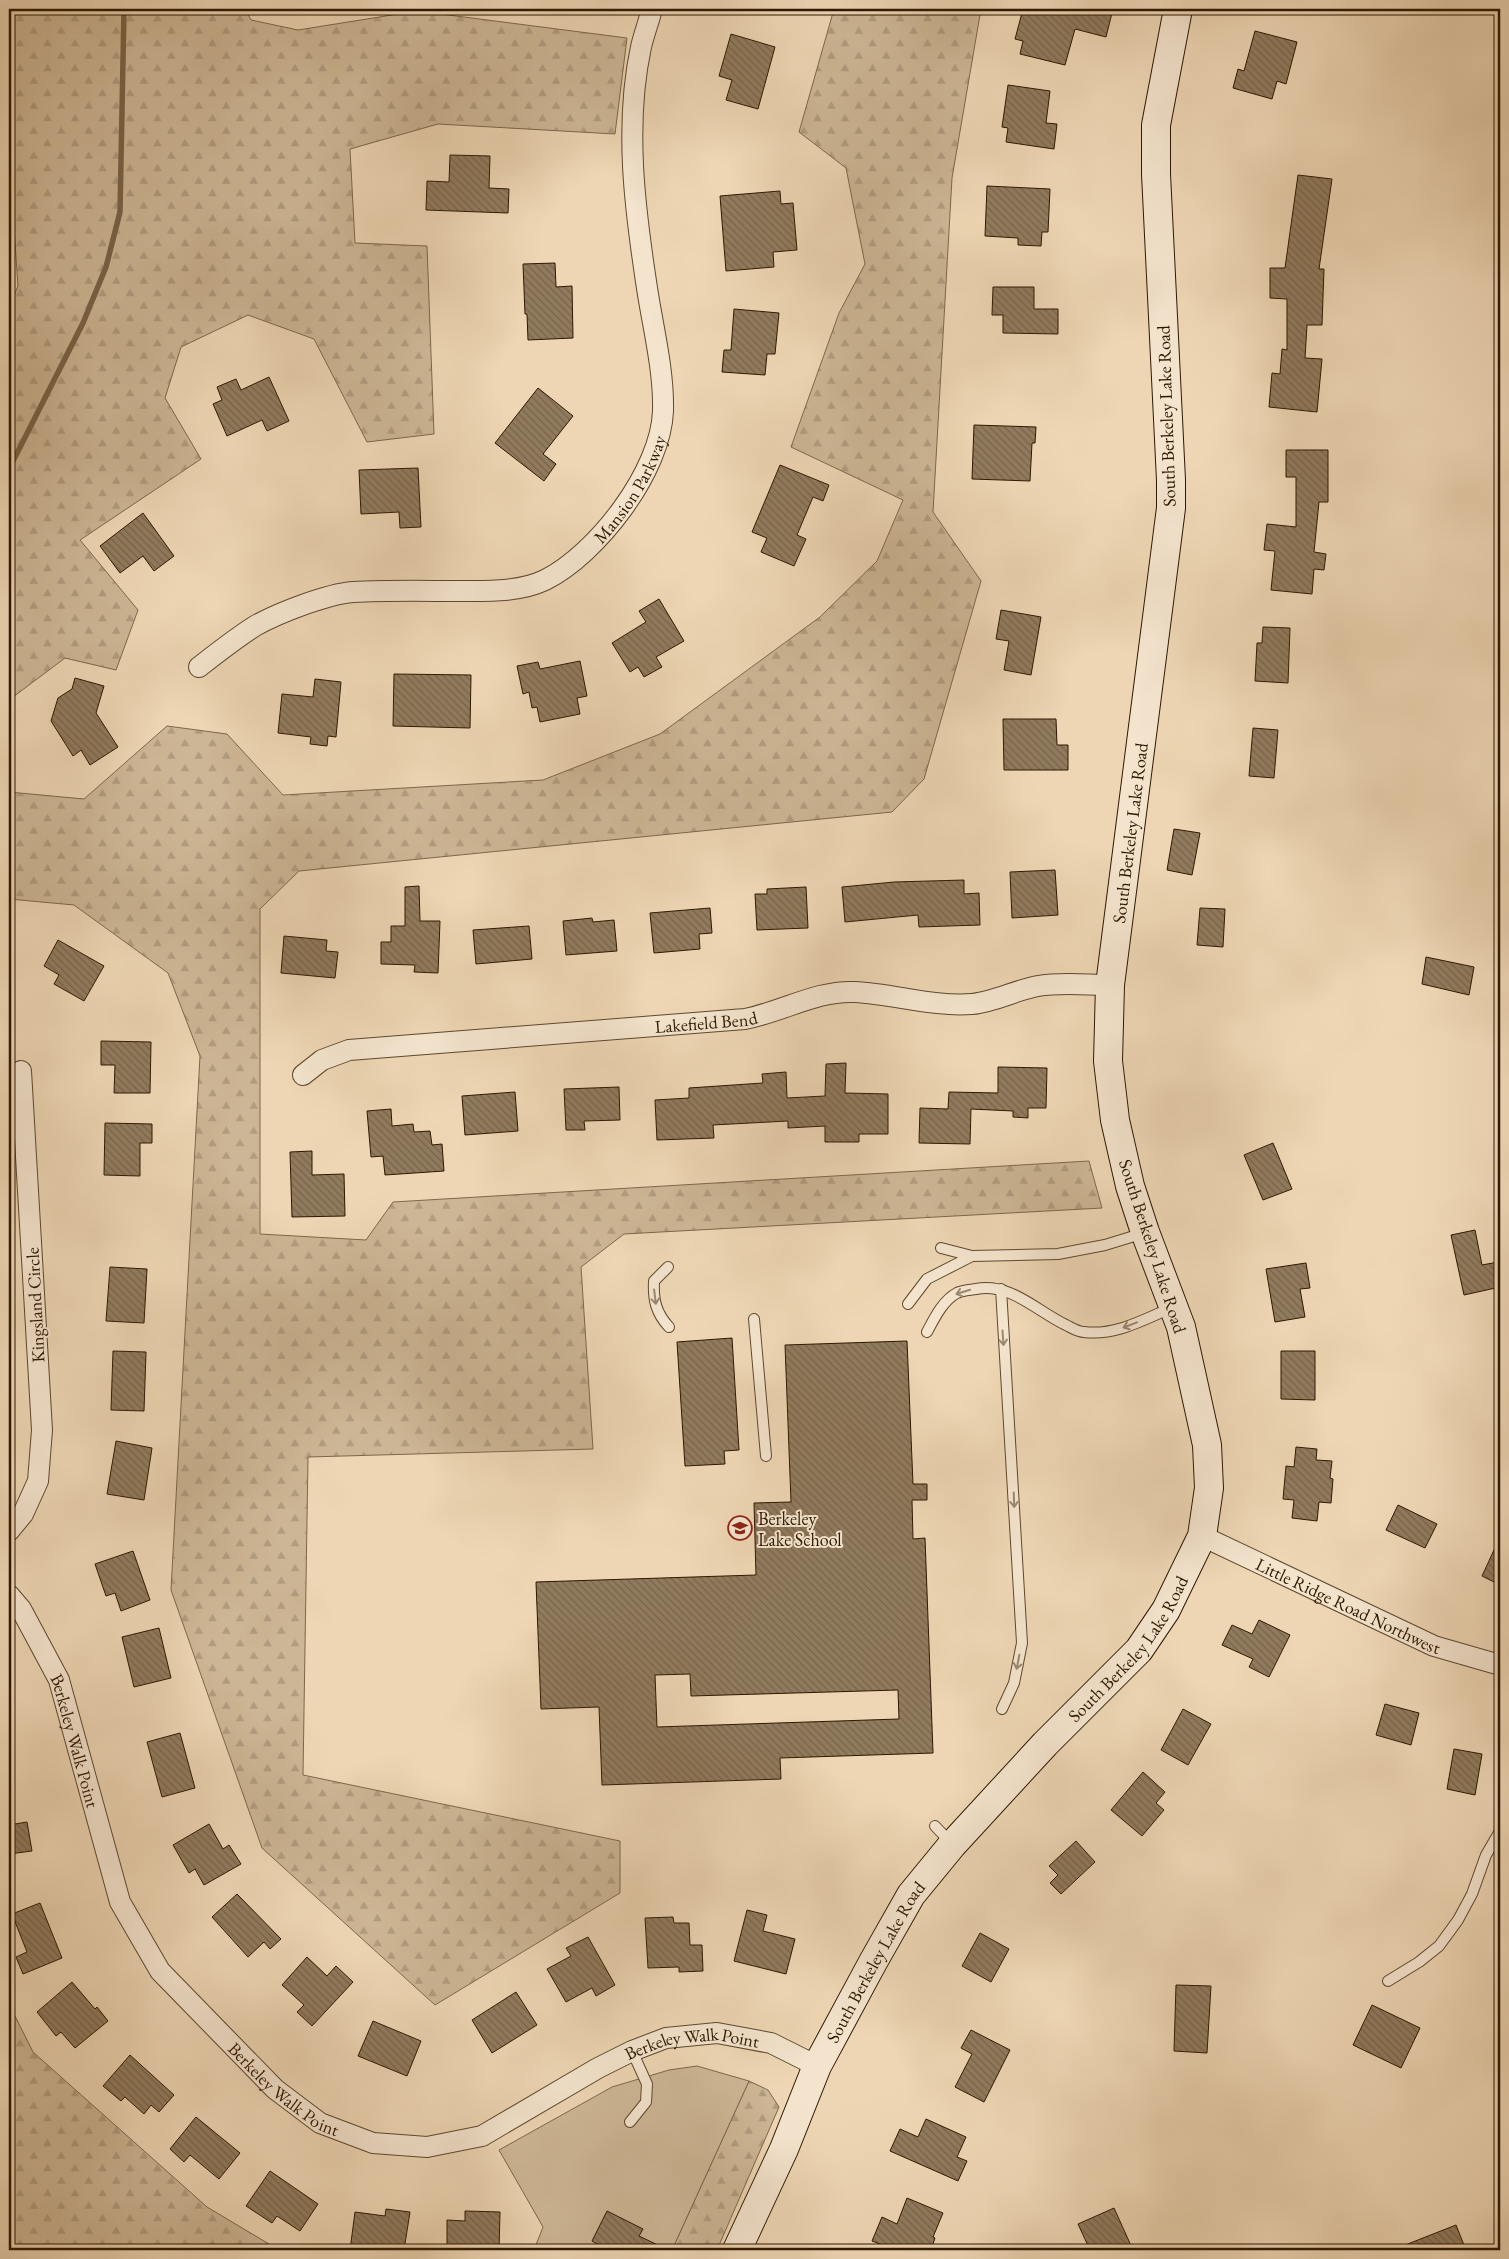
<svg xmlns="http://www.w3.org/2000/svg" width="1509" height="2259" font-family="'EB Garamond',serif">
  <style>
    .forest { fill: url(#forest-firs); stroke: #7d674a }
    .garden { fill: #cdb695; stroke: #7d674a }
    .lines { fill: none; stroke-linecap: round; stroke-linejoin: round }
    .stream { stroke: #796347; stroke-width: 5.5 }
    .building { fill: url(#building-back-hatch); stroke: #2d1800; fill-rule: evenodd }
    .lane-casing { stroke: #5d482d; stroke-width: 12 }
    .street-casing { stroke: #5d482d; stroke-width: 22 }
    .secondary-casing { stroke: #2d1800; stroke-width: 30 }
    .lane { stroke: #f4e4ce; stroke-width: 10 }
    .street { stroke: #f4e4ce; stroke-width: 20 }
    .secondary { stroke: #f4e4ce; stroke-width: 28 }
    .oneway { stroke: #9a8871 }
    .labels { text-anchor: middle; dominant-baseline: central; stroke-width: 4; stroke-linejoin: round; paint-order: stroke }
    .street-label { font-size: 18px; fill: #2d1800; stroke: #f4e4ce }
    .poi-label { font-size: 18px; fill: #2d1800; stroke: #f4e4ce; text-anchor: start }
  </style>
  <defs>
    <pattern id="forest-firs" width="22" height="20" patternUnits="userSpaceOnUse" patternTransform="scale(1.25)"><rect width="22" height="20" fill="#cdb695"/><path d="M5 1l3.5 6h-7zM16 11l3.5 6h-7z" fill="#b09c7f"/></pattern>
    <pattern id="building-back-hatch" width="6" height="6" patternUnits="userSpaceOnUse" patternTransform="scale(1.25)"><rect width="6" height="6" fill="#917b5e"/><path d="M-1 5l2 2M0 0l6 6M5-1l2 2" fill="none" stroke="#77644b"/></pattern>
  </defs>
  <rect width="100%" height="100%" fill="#eed6b4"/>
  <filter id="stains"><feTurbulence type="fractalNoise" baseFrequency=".004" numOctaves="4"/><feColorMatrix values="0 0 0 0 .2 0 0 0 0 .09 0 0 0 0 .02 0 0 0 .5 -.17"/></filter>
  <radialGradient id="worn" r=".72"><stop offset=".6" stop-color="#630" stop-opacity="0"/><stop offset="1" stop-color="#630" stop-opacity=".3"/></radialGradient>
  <!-- forest -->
  <path class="forest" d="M9 9H245L251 20 298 30 417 11 627 38 615 134 438 124 350 149 355 243 427 246 434 434 367 442 314 339 248 315 181 347 165 398 201 459 80 540 138 610 116 670 65 658 9 700V307L18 286 13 214 9 210Z
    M834 9H981L952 178 933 512 981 581 924 779 892 812 299 871 260 909V1234L366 1240 393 1202 1089 1161 1102 1208 624 1234 581 1267 593 1449 308 1457 303 1775 620 1841V1893L435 2005 262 1848 171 1590 200 1056 168 973 74 905 9 899V792L84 799 167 726 227 734 283 795 543 780 660 734 820 617 877 561 903 500 791 447 839 313 865 264 846 168 799 132Z
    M9 2004 33 2052 207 2207 279 2250H13L9 2246Z
    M749 2081 768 2090 779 2107 717 2250H672Z"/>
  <!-- garden -->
  <path class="garden" d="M697 2066 749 2081 672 2250H534L543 2227 499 2150 612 2087 669 2070Z"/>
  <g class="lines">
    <!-- stream -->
    <path class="stream" d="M9 469 83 323 106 267 120 212 124 9"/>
  </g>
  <!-- building -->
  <path class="building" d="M1023 9H1113L1106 37 1075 29 1065 65 1020 54 1023 41 1015 39Z
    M1255 31 1297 42 1286 84 1277 81 1272 99 1233 88 1238 69 1244 71Z
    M731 34 775 47 758 109 726 100 732 80 719 76Z
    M1008 85 1050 91 1046 123 1057 124 1054 149 1006 142 1008 128 1002 127Z
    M450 155 490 156 489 188 509 189 508 213 426 210 427 181 449 182Z
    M1298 175 1332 179 1319 269H1324L1322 325H1307L1305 358 1322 359 1317 412 1269 407 1272 373 1280 374 1282 349 1287 350V299L1270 298V268H1285Z
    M987 186 1050 189 1048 232H1042L1041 246 1018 245V238L985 236Z
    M780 191 781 204 793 203 797 250 773 252 774 267 726 271 720 196Z
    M555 263 556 287 572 286 573 338 528 340 527 314H525L523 264Z
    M993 287H1034V309H1058V334L1003 333V315H992Z
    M734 309 779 313 775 354H767L765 375 722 372 724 350H731Z
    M269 377 289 421 267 431 262 420 227 436 213 404 222 400 217 387 236 379 241 390Z
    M538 388 573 416 543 454 556 464 544 481 495 443Z
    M974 425 1036 427 1035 443H1032L1030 481 972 479Z
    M1286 450H1328V502H1319L1314 552 1326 554 1324 570 1314 569 1312 594 1271 590 1275 551 1264 550 1267 524 1296 527V477H1286Z
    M780 465 829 485 823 501 813 497 797 535 806 539 794 566 761 552 767 538 752 532Z
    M418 468 421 527 400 528 399 512 361 514 359 470Z
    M143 513 174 556 154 571 143 556 120 573 100 546Z
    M659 599 684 641 656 657 662 667 644 677 638 667 630 672 612 643 646 622 639 611Z
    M1001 610 1041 617 1031 675 1004 670 1009 641 996 639Z
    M1263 627 1290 628 1288 683 1255 681 1257 643H1262Z
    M580 661 587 696 577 698 580 714 540 722 537 707 532 708 529 692 523 694 517 666 538 662 540 669Z
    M394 674 471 675 470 728 393 726Z
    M75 678 104 686 96 713 118 747 90 765 81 750 73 756 51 721 58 698 72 689Z
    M315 679 341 682 336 737 328 736 327 746 310 744 311 737 278 733 282 694 313 697Z
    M1003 719H1056L1057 745H1068V770H1004Z
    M1253 728 1278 730 1274 778 1249 776Z
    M1174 829 1200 833 1192 875 1167 870Z
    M1055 870 1058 915 1012 918 1010 872Z
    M964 880V894L979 893 980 925 919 927 918 915 845 922 842 887 894 882Z
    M419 886 420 921H440L438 973 414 972 415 965 381 964V942H391V926H405V887Z
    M806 887 808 928 757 930 755 894H767V889Z
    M710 908 712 933 699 934 700 949 654 953 650 913Z
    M1200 908 1225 909 1223 947 1197 945Z
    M592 918 593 922 614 920 617 951 566 955 563 921Z
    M529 926 532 959 476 964 473 930Z
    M284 936 327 940 326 951 338 952 335 978 281 973Z
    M58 940 104 966 84 1001 54 984 59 975 44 966Z
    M1426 957 1474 967 1469 995 1422 984Z
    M101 1041 151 1042 150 1093H114L115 1065H101Z
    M846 1063 845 1093 888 1094V1134H859V1142H825V1126L788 1128V1121L713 1125 714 1138 657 1140 655 1100 689 1098V1088L763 1083 762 1074 786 1072 787 1098 825 1096 826 1064Z
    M998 1067 1047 1068 1046 1108H1028V1118L1013 1117V1111L971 1109 970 1144 919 1143 920 1108 948 1109 949 1092 998 1093Z
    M619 1087 620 1120 584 1121 585 1130H566L564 1089Z
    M515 1092 518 1131 465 1135 462 1096Z
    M391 1109 392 1126 413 1124 414 1132 430 1131 432 1145 442 1144 444 1171 385 1175 383 1156 371 1157 367 1111Z
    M105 1123 152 1124V1143H140V1176L104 1175Z
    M1273 1143 1292 1189 1263 1200 1244 1155Z
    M312 1151V1175L344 1174 345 1216 292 1217 290 1152Z
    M1475 1230 1482 1265 1498 1262 1500 1287 1464 1295 1451 1235Z
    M1306 1263 1310 1288 1300 1289 1305 1317 1275 1322 1266 1269Z
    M110 1267 147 1269 144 1323 106 1321Z
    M732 1338 739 1450 724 1451 725 1464 685 1466 677 1342Z
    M907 1341 913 1484H927V1500H912L913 1539 925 1538 933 1753 780 1758 781 1779 602 1785 599 1707 541 1709 536 1582 756 1575 754 1503 791 1502 785 1345ZM690 1674 691 1696 898 1690 899 1719 657 1727 655 1675Z
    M113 1351 146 1352 144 1411 111 1410Z
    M1281 1351H1315V1400L1281 1399Z
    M116 1441 152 1448 144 1500 107 1494Z
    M1296 1447 1317 1449 1316 1460 1332 1461 1330 1478 1333 1479 1331 1503 1319 1502 1317 1521 1292 1518 1294 1500 1283 1499 1286 1466 1294 1467Z
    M1398 1505 1437 1524 1425 1548 1386 1530Z
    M1500 1537V1585L1482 1576Z
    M133 1551 150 1600 121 1611 115 1593 106 1596 95 1564Z
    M1259 1620 1290 1635 1269 1677 1249 1667 1253 1659 1222 1645 1232 1625 1252 1634Z
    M159 1628 171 1678 134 1687 122 1637Z
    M1385 1704 1419 1713 1411 1745 1376 1735Z
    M1183 1709 1211 1724 1188 1765 1161 1750Z
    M180 1733 195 1788 162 1797 147 1742Z
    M1454 1749 1482 1754 1475 1795 1447 1789Z
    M1143 1772 1165 1792 1156 1803 1164 1810 1142 1836 1111 1810Z
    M27 1822 32 1851 9 1854V1825Z
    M209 1824 223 1849 229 1845 241 1864 204 1885 195 1869 189 1873 173 1845Z
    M1076 1841 1095 1862 1061 1894 1050 1883 1058 1875 1049 1866Z
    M237 1894 281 1939 270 1949 264 1942 248 1957 212 1917Z
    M40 1903 62 1958 23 1974 16 1957 27 1952 12 1914Z
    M747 1910 767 1915 763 1931 795 1939 786 1974 734 1961Z
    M673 1917 674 1923H689L690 1945H702L703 1971 679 1972V1967L648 1968 645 1918Z
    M980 1933 1009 1949 991 1982 962 1966Z
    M588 1937 615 1985 596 1996 592 1988 566 2002 547 1969 571 1956 566 1948Z
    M307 1957 327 1976 336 1966 353 1982 312 2026 297 2012 304 2005 282 1985Z
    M72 1982 95 2009 97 2007 108 2021 75 2048 61 2032 56 2036 37 2012Z
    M1176 1985 1211 1986 1207 2053 1174 2051Z
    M516 1992 537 2025 492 2053 472 2020Z
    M1372 2005 1420 2028 1401 2068 1353 2045Z
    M373 2021 421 2041 407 2076 358 2056Z
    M971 2030 1010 2050 984 2102 955 2087 972 2054 961 2048Z
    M130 2055 174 2095 159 2112 151 2105 144 2114 125 2097 121 2101 103 2086Z
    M196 2117 240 2153 219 2179 190 2155 184 2162 170 2149Z
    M926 2119 966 2137 957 2157 967 2161 958 2181 890 2151 900 2129 918 2137Z
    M270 2171 318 2204 300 2231 277 2216 272 2223 246 2206Z
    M907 2198 943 2213 933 2237 935 2238 931 2250H896L872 2241 882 2217 897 2224Z
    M1114 2208 1133 2250H1090L1078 2224Z
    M386 2209 410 2212 404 2250H350L355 2212 385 2216Z
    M465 2211 500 2212 499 2250H447V2220L465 2221Z
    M607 2211 643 2229 639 2236 668 2250H609L592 2241Z
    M1456 2225 1466 2250H1396L1395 2249Z"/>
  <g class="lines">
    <!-- lane casing -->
    <g class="lane-casing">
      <path id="lane" d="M941 1248 972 1256 1058 1254 1105 1245 1144 1233
        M668 1267 654 1281C653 1300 656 1313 669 1327
        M1001 1289 1022 1643 1014 1683 1002 1709
        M908 1304 927 1279 972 1256
        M754 1319 766 1456
        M927 1332C934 1319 943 1300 957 1293 962 1290 970 1290 976 1289 1010 1282 1038 1312 1066 1325 1072 1328 1078 1332 1084 1332 1115 1336 1143 1320 1171 1308
        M935 1826 952 1844
        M1388 1981 1419 1962 1439 1946 1458 1920 1472 1894 1486 1855 1500 1831
        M630 2122 646 2102 647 2084 632 2051"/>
    </g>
    <!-- street casing -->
    <g class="street-casing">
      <g id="street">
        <path id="s1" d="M199 667C217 653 236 638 255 626 278 613 327 594 353 592 389 590 426 591 462 591 489 591 520 592 545 580 597 554 661 471 663 411 664 370 653 328 647 288 635 210 624 126 641 47 644 34 649 21 652 9"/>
        <path id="s2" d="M303 1075 322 1060 349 1050 745 1019C782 1012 817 990 855 992 894 994 933 1007 972 1004 994 1002 1016 990 1038 986 1061 982 1087 985 1110 985"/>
        <path d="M9 1531 23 1514 38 1481 42 1430 21 1071"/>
        <path id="s3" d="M1202 1536 1434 1646 1500 1665"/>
        <path id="s4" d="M9 1595 21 1609 59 1680 120 1902 160 1971 275 2089 320 2123 373 2143 427 2147 482 2136 598 2068 632 2051 666 2038 717 2033 771 2043 817 2066"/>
      </g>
    </g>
    <!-- secondary casing -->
    <g class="secondary-casing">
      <g id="secondary">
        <path id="s5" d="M737 2250 784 2149 817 2066 873 1962 911 1895 952 1845 1045 1744 1139 1650 1166 1610 1202 1536 1209 1488 1207 1445 1181 1327 1145 1232 1130 1186 1115 1120 1108 1061 1110 985 1171 508V480L1156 174V125L1178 9"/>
      </g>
    </g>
    <!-- lane -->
    <use href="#lane" class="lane"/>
    <!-- street -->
    <use href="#street" class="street"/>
    <!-- secondary -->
    <use href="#secondary" class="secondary"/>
  </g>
  <!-- one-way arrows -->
  <defs><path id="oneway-shaft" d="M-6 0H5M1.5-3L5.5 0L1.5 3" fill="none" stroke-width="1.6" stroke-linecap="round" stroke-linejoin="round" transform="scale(1.25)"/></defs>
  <g class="oneway">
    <use href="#oneway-shaft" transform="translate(963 1292) rotate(163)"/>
    <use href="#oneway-shaft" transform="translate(655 1297) rotate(83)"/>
    <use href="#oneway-shaft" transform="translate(1130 1325) rotate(159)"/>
    <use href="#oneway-shaft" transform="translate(1003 1338) rotate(86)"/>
    <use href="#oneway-shaft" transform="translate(1014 1500) rotate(88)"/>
    <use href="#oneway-shaft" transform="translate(1018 1662) rotate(101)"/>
  </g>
  <!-- icons -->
  <defs>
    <g id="school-ring" transform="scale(1.25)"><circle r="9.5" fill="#f4e4ce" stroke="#8f2418" stroke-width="1.5"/><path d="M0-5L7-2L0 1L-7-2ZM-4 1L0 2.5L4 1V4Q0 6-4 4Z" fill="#8f2418"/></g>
  </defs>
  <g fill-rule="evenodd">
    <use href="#school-ring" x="740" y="1528"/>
  </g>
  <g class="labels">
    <!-- street labels -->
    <g class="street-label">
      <text transform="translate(1166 416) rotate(-92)">South Berkeley Lake Road</text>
      <text stroke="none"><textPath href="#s1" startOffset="494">Mansion Parkway</textPath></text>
      <text stroke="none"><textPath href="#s5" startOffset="1580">South Berkeley Lake Road</textPath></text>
      <text stroke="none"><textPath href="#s2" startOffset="411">Lakefield Bend</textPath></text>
      <text transform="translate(1153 1246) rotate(72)">South Berkeley Lake Road</text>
      <text transform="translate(35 1305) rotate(-93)">Kingsland Circle</text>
      <text stroke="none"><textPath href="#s3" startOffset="162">Little Ridge Road Northwest</textPath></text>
      <text stroke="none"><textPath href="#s5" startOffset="725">South Berkeley Lake Road</textPath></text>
      <text stroke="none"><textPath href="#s4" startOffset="162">Berkeley Walk Point</textPath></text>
      <text stroke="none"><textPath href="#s5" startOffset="320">South Berkeley Lake Road</textPath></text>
      <text stroke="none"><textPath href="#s4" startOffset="1031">Berkeley Walk Point</textPath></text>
      <text stroke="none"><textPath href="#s4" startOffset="581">Berkeley Walk Point</textPath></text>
    </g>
    <!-- poi labels -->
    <g class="poi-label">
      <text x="758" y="1518">Berkeley<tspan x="758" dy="21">Lake School</tspan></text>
    </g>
  </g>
  <!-- margin -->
  <rect width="1509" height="2259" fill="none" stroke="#eed6b4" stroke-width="30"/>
  <rect x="10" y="10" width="1489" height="2239" fill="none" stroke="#2d1800" stroke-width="2.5"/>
  <rect x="15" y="15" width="1479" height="2229" fill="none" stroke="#2d1800"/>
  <rect width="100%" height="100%" filter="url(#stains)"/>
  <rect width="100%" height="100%" fill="url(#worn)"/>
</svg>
